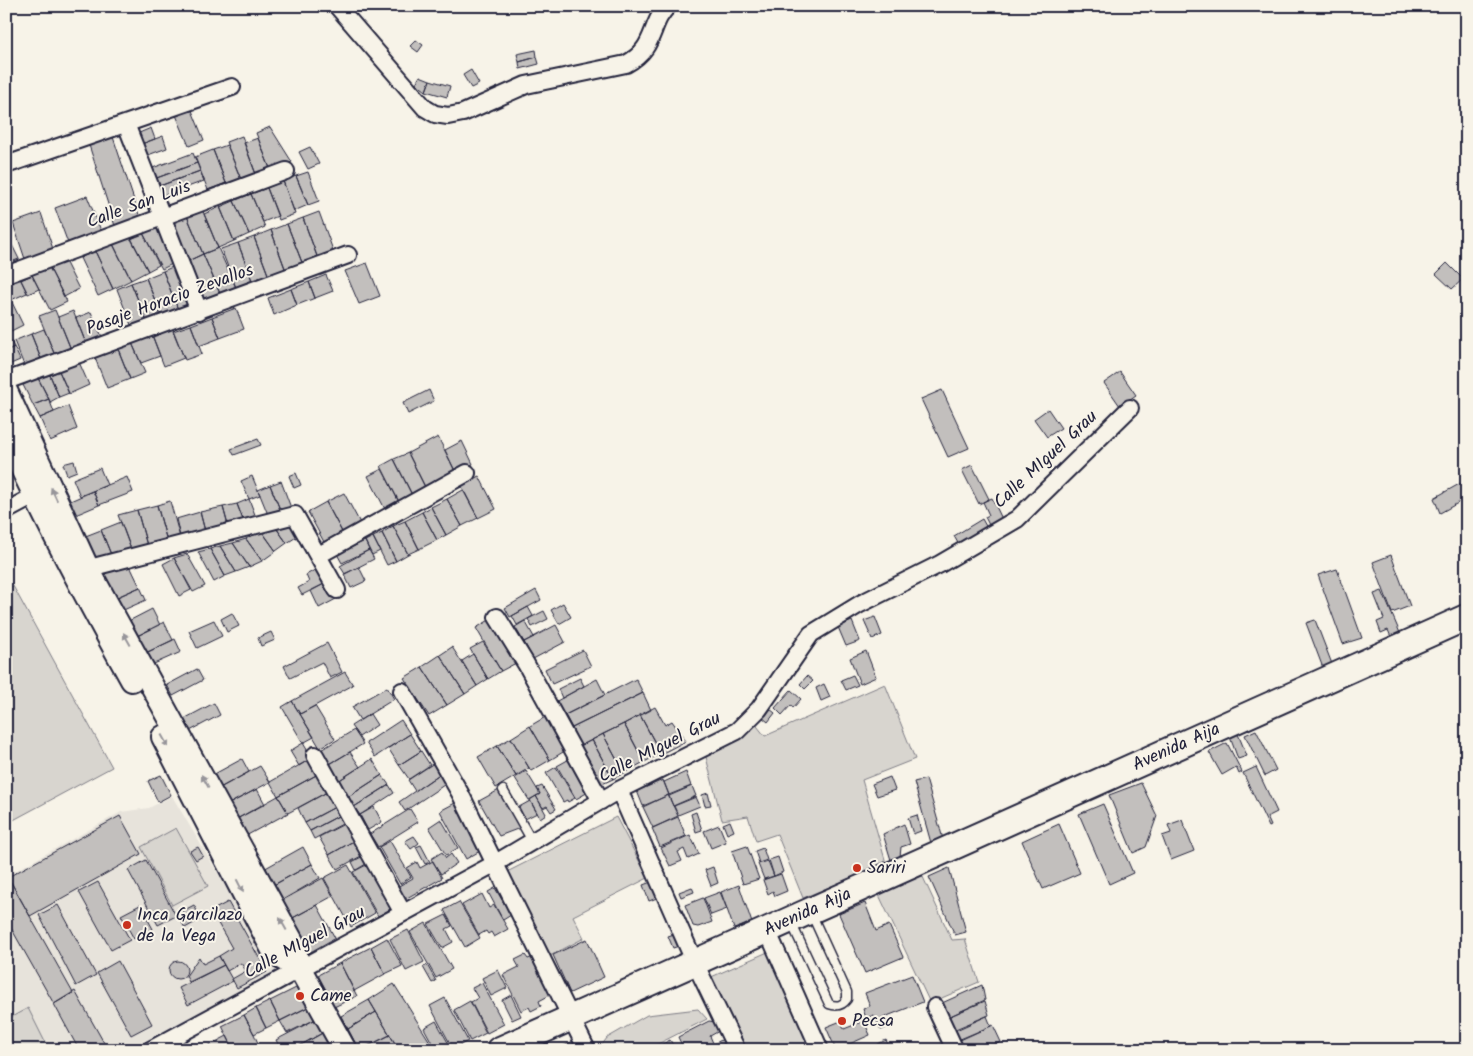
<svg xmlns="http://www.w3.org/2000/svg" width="1473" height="1056" font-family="Kalam,sans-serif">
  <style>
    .built { fill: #e7e3db }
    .green { fill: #d8d5cf; stroke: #7d7c85 }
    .building { fill: #c2bfbd; stroke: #22223b }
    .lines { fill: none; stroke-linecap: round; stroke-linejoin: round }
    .service-casing { stroke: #22223b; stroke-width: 11 }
    .minor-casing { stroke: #22223b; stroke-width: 20 }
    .secondary-casing { stroke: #22223b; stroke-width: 26 }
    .primary-casing { stroke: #22223b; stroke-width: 29 }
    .service { stroke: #f7f3e8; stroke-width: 8 }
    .minor { stroke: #f7f3e8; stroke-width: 16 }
    .secondary { stroke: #f7f3e8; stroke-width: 22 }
    .primary { stroke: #f7f3e8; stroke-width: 25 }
    .oneway { fill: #97959a }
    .poi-dot { fill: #c8321e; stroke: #f7f3e8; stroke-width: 2 }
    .labels { text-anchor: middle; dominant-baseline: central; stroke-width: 4; stroke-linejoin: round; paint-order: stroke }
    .street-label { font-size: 18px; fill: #22223b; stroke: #f7f3e8 }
    .poi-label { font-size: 18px; fill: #22223b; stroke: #f7f3e8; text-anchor: start }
  </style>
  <rect width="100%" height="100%" fill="#f7f3e8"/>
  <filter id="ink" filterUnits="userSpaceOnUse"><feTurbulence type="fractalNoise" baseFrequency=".02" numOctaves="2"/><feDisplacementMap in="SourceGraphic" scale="10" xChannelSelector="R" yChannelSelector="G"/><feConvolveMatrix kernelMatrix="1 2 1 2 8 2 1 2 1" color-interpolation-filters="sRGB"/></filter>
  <g filter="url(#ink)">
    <!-- built -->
    <path class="built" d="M172 796 277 973 127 1050H6V876L121 812 149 808Z"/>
    <!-- green -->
    <path class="green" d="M13 586 112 767 6 824V589Z
      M885 684 915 759 862 780 886 863 803 898 777 834 756 841 748 816 722 820 706 757 719 744 753 721 765 736Z
      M616 817 648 878 573 916 584 938 548 957 505 873Z
      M176 828 208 886 172 905 141 847Z
      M922 875 952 940 965 939 979 982 930 1003 879 895Z
      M770 951 814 1050H745L709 978Z
      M28 1008 49 1050H6V1020Z
      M698 1009 707 1019 646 1050 599 1049 607 1038 647 1015Z"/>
    <!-- building -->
    <path class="building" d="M416 40 423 45 418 52 410 46Z
      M536 50 537 57 519 62 517 54Z
      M537 57 539 64 520 69 519 62Z
      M471 70 479 84 471 88 463 75Z
      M420 76 430 80 426 91 416 83Z
      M430 80 450 86 447 97 426 91Z
      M191 108 204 140 189 146 176 115Z
      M270 127 292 162 271 171 256 133Z
      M151 128 155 139 136 146 132 136Z
      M112 134 140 218 115 226 88 142Z
      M163 136 167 148 140 158 136 146Z
      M242 136 257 177 242 182 226 142Z
      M258 138 271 171 257 177 244 143Z
      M227 145 242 182 228 188 213 150Z
      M310 147 319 164 308 169 299 152Z
      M213 150 226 183 208 190 195 157Z
      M193 153 197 163 154 179 150 169Z
      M197 163 200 171 157 187 154 179Z
      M200 171 204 181 158 198 154 188Z
      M308 172 319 201 308 205 296 176Z
      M296 176 308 205 294 211 283 181Z
      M283 181 295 214 279 220 267 188Z
      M267 188 278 216 263 222 251 194Z
      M251 194 265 227 249 234 234 201Z
      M87 196 102 233 69 246 55 208Z
      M234 201 249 234 234 241 220 207Z
      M220 207 234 241 218 248 204 214Z
      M202 209 218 248 203 254 187 216Z
      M319 212 334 253 318 259 303 218Z
      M41 213 53 249 25 259 13 223Z
      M187 216 203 254 188 261 172 222Z
      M303 218 318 259 303 265 287 224Z
      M287 224 303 265 286 271 271 230Z
      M157 225 176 262 162 269 143 233Z
      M271 230 286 271 269 277 254 237Z
      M143 233 159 265 148 271 131 239Z
      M129 234 148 271 131 280 112 242Z
      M254 237 269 277 253 283 238 243Z
      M112 242 131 280 113 289 95 251Z
      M238 243 253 283 237 290 221 249Z
      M12 245 19 259 6 264V248Z
      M218 248 237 290 221 296 203 254Z
      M95 251 113 289 98 296 80 258Z
      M203 254 221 296 206 303 188 261Z
      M64 259 79 289 64 297 49 267Z
      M367 263 380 296 359 304 345 271Z
      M1447 263 1463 279 1452 289 1436 274Z
      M177 265 193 306 179 312 163 271Z
      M49 267 67 302 50 310 32 275Z
      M163 271 179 312 162 318 146 278Z
      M32 275 39 289 28 294 21 280Z
      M326 275 333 291 315 298 309 282Z
      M19 276 27 293 11 300 6 290V283Z
      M146 278 162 318 148 324 131 283Z
      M309 282 315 298 297 305 291 289Z
      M131 283 148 324 133 330 117 289Z
      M291 289 297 305 274 315 268 298Z
      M6 290 23 325 7 333 6 331Z
      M236 308 244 329 220 338 212 317Z
      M55 310 72 352 56 358 39 316Z
      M73 311 87 346 72 352 58 317Z
      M91 312 103 339 87 346 76 318Z
      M212 317 220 338 199 346 191 325Z
      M191 325 202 354 185 360 173 331Z
      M172 327 184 358 164 366 152 335Z
      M44 329 56 358 43 364 31 334Z
      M6 333 14 347 6 351Z
      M31 334 43 364 26 370 14 341Z
      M152 335 160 356 141 363 132 343Z
      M132 343 145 373 130 379 118 349Z
      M14 347 20 360 6 366V351Z
      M118 349 130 379 107 388 95 358Z
      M79 362 89 385 69 394 59 371Z
      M59 371 69 393 59 397 50 375Z
      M1120 372 1136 395 1120 406 1104 383Z
      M50 375 59 397 50 402 38 378Z
      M38 378 49 399 33 405 23 385Z
      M429 390 434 401 408 414 403 403Z
      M942 390 969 448 948 457 921 399Z
      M49 399 54 412 40 418 33 405Z
      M68 406 77 429 50 441 40 418Z
      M1048 409 1061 428 1047 437 1034 419Z
      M438 437 456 473 426 489 408 453Z
      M258 439 261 445 234 455 231 449Z
      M462 441 473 464 456 473 445 450Z
      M408 453 426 489 412 495 394 459Z
      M394 459 412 495 399 502 381 466Z
      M74 461 77 471 67 475 63 464Z
      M972 465 989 499 979 504 962 470Z
      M100 468 107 485 80 496 73 479Z
      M382 469 399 502 385 509 368 476Z
      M296 473 301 485 294 488 289 476Z
      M252 476 260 495 249 499 241 481Z
      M479 476 496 509 478 518 461 485Z
      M127 477 133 492 99 505 93 491Z
      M281 481 291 508 281 512 270 485Z
      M1463 482 1467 488V498L1440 513 1434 498Z
      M270 485 281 512 269 517 258 490Z
      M463 490 478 518 462 526 447 499Z
      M93 491 99 505 73 516 68 502Z
      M344 493 360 523 342 532 326 502Z
      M992 498 1002 519 989 525 985 517 989 515 983 502Z
      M249 499 257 520 245 525 237 504Z
      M447 499 462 526 446 535 431 507Z
      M170 501 181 541 168 545 157 505Z
      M326 502 342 532 324 542 308 512Z
      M237 504 245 525 229 529 223 507Z
      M157 505 168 545 148 549 137 510Z
      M223 507 229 529 206 535 200 512Z
      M431 507 446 535 437 540 422 512Z
      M137 510 148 549 132 552 118 515Z
      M200 512 206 535 181 541 176 519Z
      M422 512 437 540 419 549 405 521Z
      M291 519 301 534 287 543 276 528Z
      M982 519 987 528 959 545 954 536Z
      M405 521 419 549 408 554 393 526Z
      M121 522 132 552 112 557 101 530Z
      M275 526 287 543 276 551 264 534Z
      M393 526 408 554 396 561 382 533Z
      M260 529 276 551 262 561 246 539Z
      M101 530 112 557 93 564 83 537Z
      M382 533 396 561 387 565 373 537Z
      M373 537 380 551 372 555 365 541Z
      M246 539 262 561 249 567 233 543Z
      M365 541 369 550 342 563 337 554Z
      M233 543 249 567 236 572 220 546Z
      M220 546 236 572 225 576 210 549Z
      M210 549 225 576 214 582 198 552Z
      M369 550 374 559 345 574 340 566Z
      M187 554 205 586 193 592 174 558Z
      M1391 555 1410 606 1392 613 1373 562Z
      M174 558 191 590 179 596 163 564Z
      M130 566 140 587 110 600 99 574Z
      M320 567 328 582 302 595 298 588 309 582 306 575Z
      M359 567 366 581 351 588 344 574Z
      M1337 569 1362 638 1343 644 1318 575Z
      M328 582 336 599 319 608 311 591Z
      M140 587 146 600 119 612 113 599Z
      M536 590 541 600 510 617 505 608Z
      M1382 591 1400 633 1391 637 1388 630 1381 633 1377 622 1384 619 1374 594Z
      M563 603 571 617 559 624 551 610Z
      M528 607 533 616 517 625 512 616Z
      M152 609 160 625 131 639 123 624Z
      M544 611 548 619 532 627 528 619Z
      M232 613 239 626 227 632 221 619Z
      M875 617 882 635 872 639 864 621Z
      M491 619 516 663 501 671 476 628Z
      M214 620 222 636 197 648 189 631Z
      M1315 620 1332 664 1323 668 1306 623Z
      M525 621 534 637 524 642 515 627Z
      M852 621 860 641 846 646 838 627Z
      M164 622 173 640 143 654 135 637Z
      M556 625 565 642 533 659 524 642Z
      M271 632 275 640 261 646 258 638Z
      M175 639 181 652 147 667 142 655Z
      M483 642 501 671 488 679 470 649Z
      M327 643 342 672 330 678 322 662 290 678 284 666Z
      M452 647 477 686 465 694 440 655Z
      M583 650 591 666 552 684 545 669Z
      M866 651 876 677 860 684 850 658Z
      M473 654 488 679 477 686 462 661Z
      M440 655 465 694 447 705 422 667Z
      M422 667 447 705 429 716 404 678Z
      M197 669 203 680 173 696 167 685Z
      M345 672 353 685 300 714 292 701Z
      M853 675 858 685 846 690 841 680Z
      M807 676 813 681 805 689 800 684Z
      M580 678 584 686 562 698 558 689Z
      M597 679 605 695 563 716 555 702Z
      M636 679 643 693 572 728 565 715Z
      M824 684 830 697 821 701 816 688Z
      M387 687 394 699 360 720 352 707Z
      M791 690 801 699 793 708 791 705 782 715 775 708Z
      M643 693 651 710 580 746 572 728Z
      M292 701 314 737 303 743 282 707Z
      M214 703 220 715 188 732 182 720Z
      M315 706 335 739 320 748 300 714Z
      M655 707 665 725 672 721 686 741 661 754 640 715Z
      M770 709 775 713 768 722 762 717Z
      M370 714 377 725 359 737 351 726Z
      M640 715 661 754 644 762 624 724Z
      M547 716 568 749 550 760 530 726Z
      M401 720 410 734 375 757 366 743Z
      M624 724 644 762 624 773 603 734Z
      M530 726 550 760 531 771 511 738Z
      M354 730 363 744 328 765 319 751Z
      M1256 730 1276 770 1265 776 1245 735Z
      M410 734 421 751 399 765 388 748Z
      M603 734 624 773 613 779 592 740Z
      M1238 734 1247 756 1238 759 1230 737Z
      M511 738 529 768 516 776 497 746Z
      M592 740 613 779 600 785 580 746Z
      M303 743 312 758 299 766 290 751Z
      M1227 743 1242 772 1239 774 1236 767 1222 775 1209 752Z
      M497 746 516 776 496 788 478 757Z
      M421 751 430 765 409 779 399 765Z
      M350 752 360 767 338 781 328 765Z
      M573 757 592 790 576 799 557 766Z
      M312 758 320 773 278 796 270 782Z
      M242 759 249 772 216 790 209 777Z
      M372 759 382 775 348 797 338 781Z
      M434 763 441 773 415 791 408 780Z
      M260 766 270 782 225 806 216 790Z
      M556 767 575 798 568 802 567 800 563 802 546 773Z
      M1256 767 1277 812 1267 817 1271 826 1269 827 1243 773Z
      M526 771 540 794 529 800 515 778Z
      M686 772 691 786 669 795 664 782Z
      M320 773 329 791 288 813 278 796Z
      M441 773 447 783 405 811 399 802Z
      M161 775 171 795 158 802 148 781Z
      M382 775 389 785 354 807 348 797Z
      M890 777 895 790 877 796 872 784Z
      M926 779 943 839 931 843 914 782Z
      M663 780 669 795 643 806 637 791Z
      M1141 783 1157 816 1146 847 1133 853 1109 795Z
      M389 785 394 793 360 815 354 807Z
      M542 786 556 809 551 812 547 806 543 808 536 796 540 794 537 788Z
      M692 786 696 796 673 806 669 796Z
      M257 789 265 804 233 821 225 806Z
      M499 790 520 828 499 836 479 801Z
      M329 791 337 806 305 823 298 808Z
      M708 793 711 805 705 806 702 795Z
      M668 795 678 816 653 828 643 807Z
      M278 796 288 813 242 838 233 821Z
      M536 796 546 814 540 818 530 800Z
      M696 797 700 806 678 815 674 806Z
      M530 801 537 813 525 819 519 807Z
      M455 803 480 851 466 859 440 811Z
      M1103 804 1133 873 1109 884 1079 814Z
      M337 806 342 814 310 831 305 823Z
      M374 807 382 822 368 830 360 815Z
      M410 809 418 822 378 847 370 834Z
      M696 812 702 830 696 832 691 814Z
      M342 814 346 822 314 839 310 831Z
      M917 815 921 831 913 834 908 818Z
      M120 816 141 854 30 916 8 877Z
      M678 817 686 836 660 847 652 828Z
      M441 819 458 848 446 855 429 827Z
      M1182 820 1194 851 1171 860 1162 836 1171 833 1168 825Z
      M730 821 734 831 727 834 723 824Z
      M348 822 357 839 329 855 319 837Z
      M904 824 910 844 901 847 900 857 891 860 883 834Z
      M1059 824 1080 873 1043 889 1022 841Z
      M719 825 726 842 711 848 704 831Z
      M690 835 699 854 688 859 684 849 678 852 682 861 670 866 661 848Z
      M414 836 419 843 411 849 405 841Z
      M357 839 365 854 337 869 329 855Z
      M390 841 411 877 400 884 379 847Z
      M421 845 430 862 425 864 416 847Z
      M747 846 759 879 743 884 732 851Z
      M198 847 203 856 196 860 190 851Z
      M303 847 312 864 270 887 262 870Z
      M763 848 767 860 759 863 755 851Z
      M442 852 446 858 451 854 457 863 441 874 431 859Z
      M367 854 371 861 356 870 352 862Z
      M778 857 783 872 774 876 769 860Z
      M146 860 176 916 158 925 128 870Z
      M433 861 442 878 405 899 397 887 413 878 407 868 417 862 420 868Z
      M768 861 774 876 764 879 758 864Z
      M370 863 394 907 378 916 353 872Z
      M312 864 320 878 279 902 270 887Z
      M348 865 375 913 351 927 324 878Z
      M713 867 718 883 711 886 705 870Z
      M949 868 966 932 955 935 929 877Z
      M781 874 787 891 775 896 773 891 768 894 763 880Z
      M8 877 73 993 54 1004 6 919Z
      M323 878 333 896 289 920 279 902Z
      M98 882 130 940 111 950 79 892Z
      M651 882 657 898 649 901 643 885Z
      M739 885 752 923 734 929 721 892Z
      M692 887 694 892 681 897 679 892Z
      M495 888 511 915 503 920 488 892Z
      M720 892 727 909 711 915 704 898Z
      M482 894 489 908 494 905 508 929 494 937 491 932 488 934 486 931 479 935 462 905Z
      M703 898 712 922 698 927 693 926 685 905Z
      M228 902 267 972 237 988 232 979 246 971 241 963 227 971 219 956 232 948 211 911Z
      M459 902 480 938 465 947 444 910Z
      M865 903 876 931 889 925 903 957 865 973 839 914Z
      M58 905 96 975 76 986 39 915Z
      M140 905 153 929 134 939 121 915Z
      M194 905 201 919 185 928 177 914Z
      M317 905 335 938 307 954 289 920Z
      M446 915 452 926 446 929 453 942 442 948 428 924Z
      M426 923 452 969 436 978 410 932Z
      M408 930 424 962 406 971 390 939Z
      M674 934 679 946 673 948 668 936Z
      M387 938 402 966 385 974 371 947Z
      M587 939 604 977 570 993 553 955Z
      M371 947 385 974 354 991 340 963Z
      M525 955 528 959 533 957 552 994 539 1001 541 1006 531 1011 529 1007 521 1011 503 975 519 967 515 960Z
      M219 956 224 965 189 982 186 976 199 957 203 964Z
      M169 970a9 9 0 1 1 18 0a9 9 0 1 1-18 0Z
      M118 961 152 1024 131 1035 97 973Z
      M340 963 357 996 334 1007 318 975Z
      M224 965 233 981 188 1005 179 988Z
      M427 965 436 981 432 983 423 967Z
      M498 970 507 988 491 996 482 978Z
      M912 975 923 1002 882 1018 886 1028 881 1030 874 1015 866 1018 863 1009 870 1006 865 993Z
      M482 983 504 1024 487 1033 471 1002 478 998 472 988Z
      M394 984 435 1050H399L369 1000Z
      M302 985 312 1005 280 1021 270 1001Z
      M982 985 985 1000 948 1017 942 1003Z
      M75 991 108 1050H79L54 1004Z
      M511 995 521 1016 512 1020 502 1000Z
      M445 998 468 1041 453 1049 430 1006Z
      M369 1000 376 1012 348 1029 341 1016Z
      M270 1001 280 1021 266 1028 256 1008Z
      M470 1001 486 1033 470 1041 454 1010Z
      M985 1001 989 1015 953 1030 948 1017Z
      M312 1005 318 1018 287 1033 280 1021Z
      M256 1008 266 1028 254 1034 244 1015Z
      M376 1012 390 1035 359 1050 348 1029Z
      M244 1015 254 1034 261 1050H234L222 1026Z
      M987 1016 991 1026 958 1040 954 1031Z
      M318 1018 326 1031 292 1050H281L276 1040Z
      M436 1021 451 1048 448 1050H436L424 1028Z
      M709 1021 715 1022 719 1031 710 1036 713 1043 701 1050H684L678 1037Z
      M841 1021 844 1029 864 1021 870 1035 836 1050 826 1027Z
      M993 1025 1001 1042 984 1050H962L958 1041Z
      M326 1031 333 1045 324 1050H292Z
      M390 1035 399 1050H361Z
      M227 1036 234 1050H210L208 1046Z
      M723 1039 727 1047 722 1050H703Z
      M670 1040 676 1050H664L661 1045Z
      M886 1040 890 1049 880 1050 878 1044Z
      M573 1041 577 1050H557Z"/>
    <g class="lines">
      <!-- service casing -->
      <g class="service-casing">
        <path id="service" d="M503 790 532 841
          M791 922 829 1004C837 1007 842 1006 847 999V992L811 913"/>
      </g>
      <!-- minor casing -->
      <g class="minor-casing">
        <path id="minor" d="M337 6 425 108 435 114 448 116 463 113 526 85 626 64C657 48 649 23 668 6
          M126 124 199 311
          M6 165 232 87
          M6 275 286 171
          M6 381 348 255
          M6 511 34 496
          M319 555 467 473
          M78 571 295 515 337 590
          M497 617 526 664 601 801
          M402 691 460 793 587 1050
          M315 755 403 913
          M619 790 695 963 737 1050
          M767 930 820 1050
          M935 1007 955 1050
          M150 1050 494 864 619 790 737 731 759 709 811 634 860 604 940 564 1017 519 1130 408"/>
      </g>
      <!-- secondary casing -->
      <g class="secondary-casing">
        <path id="secondary" d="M6 391 88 569 293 943 300 969 345 1050
          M6 434C44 519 87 599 132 680
          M163 737 275 954 300 969"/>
      </g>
      <!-- primary casing -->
      <g class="primary-casing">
        <g id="primary">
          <path id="s1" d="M499 1050 1467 617"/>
        </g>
      </g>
      <!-- service -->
      <use href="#service" class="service"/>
      <!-- minor -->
      <use href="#minor" class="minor"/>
      <!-- secondary -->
      <use href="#secondary" class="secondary"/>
      <!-- primary -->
      <use href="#primary" class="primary"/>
    </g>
    <!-- one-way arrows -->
    <defs><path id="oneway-solid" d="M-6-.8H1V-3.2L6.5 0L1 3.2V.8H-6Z" transform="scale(1.25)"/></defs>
    <g class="oneway">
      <use href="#oneway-solid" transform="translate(54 494) rotate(-115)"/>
      <use href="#oneway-solid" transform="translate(127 639) rotate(-119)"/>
      <use href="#oneway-solid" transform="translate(165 741) rotate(61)"/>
      <use href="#oneway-solid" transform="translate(205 781) rotate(-119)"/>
      <use href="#oneway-solid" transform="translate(240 886) rotate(63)"/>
      <use href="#oneway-solid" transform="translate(283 924) rotate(-119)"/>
    </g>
  </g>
  <!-- markers -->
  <g class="poi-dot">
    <circle cx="857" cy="868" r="5"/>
    <circle cx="127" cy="925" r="5"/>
    <circle cx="300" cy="996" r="5"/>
    <circle cx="842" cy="1021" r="5"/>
  </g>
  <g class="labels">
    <!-- street labels -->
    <g class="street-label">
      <text transform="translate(139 205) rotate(-20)">Calle San Luis</text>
      <text transform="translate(170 300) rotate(-20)">Pasaje Horacio Zevallos</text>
      <text transform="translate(1046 460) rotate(-43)">Calle MIguel Grau</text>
      <text stroke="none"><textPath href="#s1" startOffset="742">Avenida Aija</textPath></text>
      <text transform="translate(660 748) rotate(-27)">Calle MIguel Grau</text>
      <text stroke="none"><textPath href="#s1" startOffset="338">Avenida Aija</textPath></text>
      <text transform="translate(305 943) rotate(-28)">Calle MIguel Grau</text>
    </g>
    <!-- poi labels -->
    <g class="poi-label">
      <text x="867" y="868">Sariri</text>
      <text x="137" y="915">Inca Garcilazo<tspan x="137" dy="21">de la Vega</tspan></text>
      <text x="310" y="996">Came</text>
      <text x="852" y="1021">Pecsa</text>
    </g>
  </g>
  <!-- margin -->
  <rect width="1473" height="1056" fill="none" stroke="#f7f3e8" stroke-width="25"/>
  <rect x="12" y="12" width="1448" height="1031" fill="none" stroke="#22223b" stroke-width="2" filter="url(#ink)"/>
</svg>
